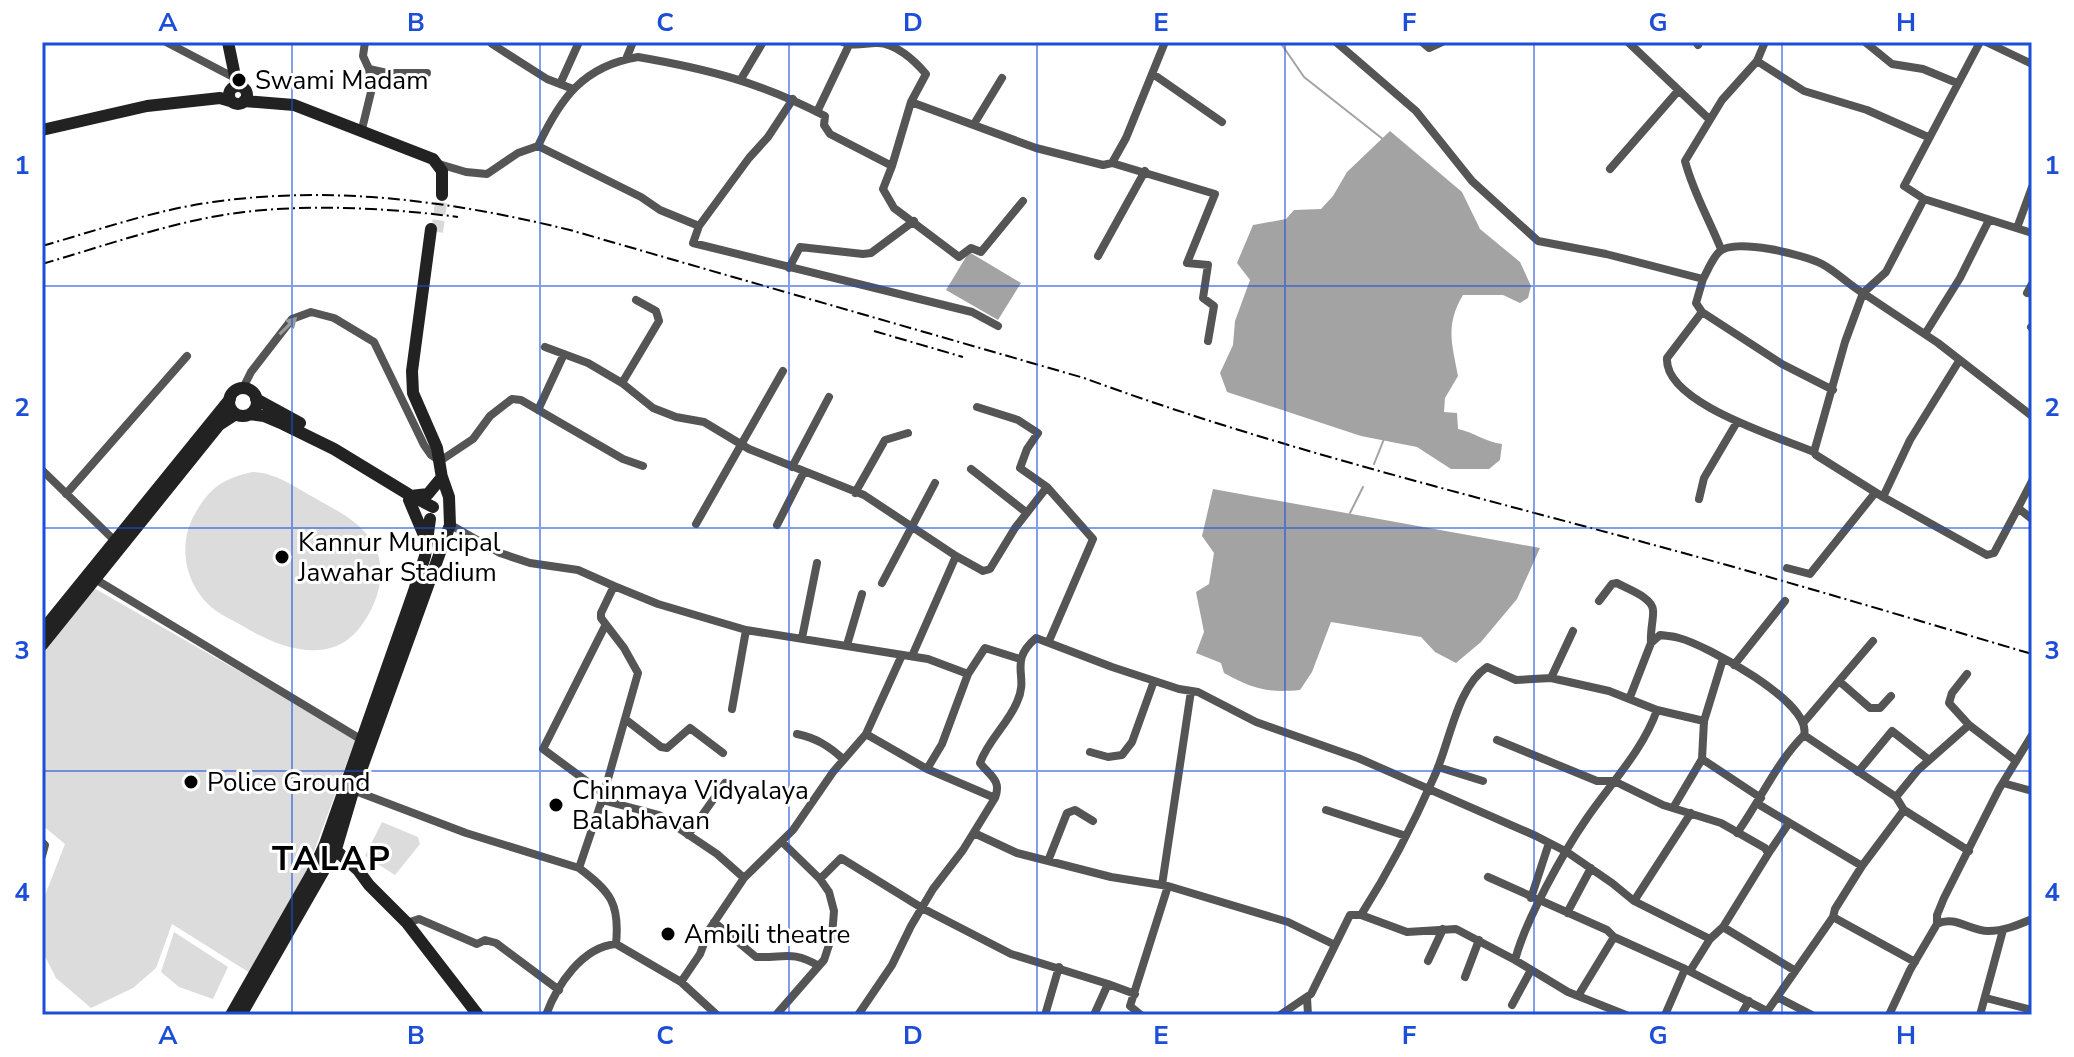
<svg xmlns="http://www.w3.org/2000/svg" width="2074" height="1057" font-family="'Nunito Sans',sans-serif">
  <style>
    .green { fill: #dcdcdc }
    .water { fill: #a3a3a3 }
    .lines { fill: none; stroke-linecap: round; stroke-linejoin: round }
    .stream { stroke: #a3a3a3; stroke-width: 2 }
    .secondary-tunnel { stroke: #d9d9d9; stroke-width: 12; stroke-dasharray: 12 6; stroke-linecap: butt }
    .street { stroke: #555; stroke-width: 8 }
    .secondary { stroke: #222; stroke-width: 12 }
    .rail { stroke: #000; stroke-width: 2; stroke-dasharray: 12 4 2 4; stroke-linecap: butt }
    .oneway { fill: #999 }
    .grid { fill: none; stroke: #1d4ed8; stroke-width: 2; stroke-opacity: 0.55 }
    .poi-dot { fill: #000; stroke: #fff; stroke-width: 3 }
    .labels { text-anchor: middle; dominant-baseline: central; stroke-width: 6; stroke-linejoin: round; paint-order: stroke }
    .poi-label { font-size: 26px; fill: #000; stroke: #fff; text-anchor: start }
    .district-label { font-size: 34px; font-weight: bold; letter-spacing: 2px; fill: #000; stroke: #fff }
    .neatline { fill: none; stroke: #1d4ed8; stroke-width: 3 }
    .grid-label { font-size: 26px; text-anchor: middle; font-weight: bold; fill: #1d4ed8 }
  </style>
  <rect width="100%" height="100%" fill="#fff"/>
  <!-- green -->
  <path class="green" d="M253 472C276 473 293 486 313 497 330 507 350 516 364 531 392 560 381 602 358 630 326 667 275 646 241 625 233 620 223 616 215 610 185 587 176 544 196 512 211 486 225 478 253 472Z
    M92 587 356 738 307 870 250 973 172 924 156 968 133 988 91 1008 56 978 42 950V903L65 844 42 825V653Z
    M382 822 418 837 420 844 395 875 365 856Z
    M174 932 228 967 213 999 179 987 161 972Z"/>
  <!-- water -->
  <path class="water" d="M1390 131 1462 192 1480 229 1520 262 1531 286 1528 298 1520 303 1503 295H1463C1445 325 1452 344 1458 376L1445 398 1444 412 1457 413 1458 429C1473 432 1486 442 1502 444L1500 460 1489 469H1451L1417 447 1361 436 1227 392 1220 373 1233 345 1235 321 1250 280 1237 263 1253 225 1286 219 1294 210 1321 209 1333 196 1347 172Z
    M969 252 1021 283 998 320 946 290Z
    M1213 489 1540 548 1517 599 1481 642 1456 663 1435 652 1421 637 1331 622 1312 672 1300 690C1267 693 1253 689 1224 673L1221 663 1196 653 1204 632 1196 592 1209 584 1214 553 1202 536Z"/>
  <g class="lines">
    <!-- stream -->
    <path class="stream" d="M1280 42 1304 77 1384 140
      M1374 464 1384 439
      M1350 513 1363 487"/>
    <!-- secondary-tunnel -->
    <path class="secondary-tunnel" d="M437 232 442 195"/>
    <!-- street -->
    <path class="street" d="M166 42 235 78
      M365 42 363 56 369 69 387 73H427
      M494 42 492 44 547 79 573 89
      M843 42C854 47 865 43 876 43 895 42 915 61 926 74L911 102
      M1336 42 1416 111 1472 181 1538 241 1606 254 1703 279C1708 270 1712 259 1719 252 1734 237 1805 255 1822 264 1837 272 1849 285 1863 293L1845 342 1814 452 1816 455 1883 497 1987 555 1994 553 2018 508 2032 519
      M1422 42 1429 48 1442 42
      M1628 42 1709 119
      M1696 42 1698 45
      M1865 42 1892 64 1923 69 1957 83
      M1980 42 1904 186 1924 199 2032 233
      M1986 42 2032 64
      M626 59 633 42
      M1757 61 1804 91 1867 110 1928 137
      M1153 74 1222 122
      M741 79 763 42
      M560 84 579 42
      M793 99 768 137 749 158 699 226 693 243 972 312 998 326
      M817 112 849 45
      M974 124 1002 78
      M362 129 372 88 369 69
      M538 146 641 197 660 210 699 226
      M1112 163 1215 194 1187 263 1208 265 1203 298 1214 306 1208 341
      M439 164 466 172 487 174 518 153 538 146C560 99 583 66 638 57 708 69 762 83 825 116L824 125 830 134 892 166 911 102 1036 148 1103 165 1112 163 1126 138 1165 42
      M892 166 883 189 894 208 959 257 971 248 981 252 1023 201
      M1610 169 1678 91
      M1924 199 1886 272 1863 293 1938 343 2032 416
      M2017 228 2032 187
      M1721 249C1709 219 1693 192 1685 161L1722 100 1757 61 1765 42
      M1098 256 1145 171
      M789 268 800 247 863 254 871 253 914 221
      M1703 279 1696 303 1702 312 1782 364 1833 390
      M2027 293 2032 284
      M1702 312 1667 358C1664 403 1779 437 1814 452
      M2031 327 2032 328
      M1925 334 1960 278 1989 220
      M545 347 588 363 622 383 653 408 676 417 704 422 749 449 864 495 956 556
      M622 383 659 321 656 311 636 300
      M243 388 251 372 292 319 311 312 334 318 374 342 424 445 431 455 440 461 473 439 490 416 512 399 521 400 623 459 643 466
      M977 407 1018 420 1038 433 1027 449 1020 468 1047 487 1093 539 1049 641
      M538 410 564 354
      M792 467 829 397
      M971 469 1027 513
      M42 470 114 540
      M855 493 885 440 908 433
      M66 494 187 356
      M1883 497 1910 440 1959 361
      M1699 499 1704 478 1737 422
      M2018 508 2032 481
      M449 524 500 553 530 563 578 570 614 586 601 613V618L624 648 638 673 602 800 659 815 717 854 744 878 709 930 700 954 681 982 616 944
      M696 524 783 371
      M777 525 804 472
      M1787 568 1810 574 1875 493
      M95 579 362 740
      M882 583 935 483
      M614 586 658 604 746 630 928 659 968 674 985 648 1020 659
      M1599 601 1612 584 1617 583C1627 589 1652 597 1653 610 1654 617 1650 631 1651 643
      M802 638 817 563
      M847 645 862 594
      M912 656 956 556 983 571 990 569 1015 528 1047 487
      M1734 665 1785 601
      M1967 674 1952 693 1949 703 1969 725
      M1551 678 1573 631
      M1839 681 1870 708H1880L1891 696
      M1630 697 1651 643 1660 635C1666 636 1673 636 1679 638 1706 645 1813 703 1804 735 1776 763 1760 801 1737 833
      M732 709 746 630
      M1657 710 1704 721
      M625 719 661 747 667 748 690 728 723 753
      M1804 722 1873 641
      M797 734C816 738 829 746 843 759
      M866 734 927 769 942 744 968 674
      M1804 735 1896 797
      M1497 740 1597 781H1614L1663 805 1721 823 1765 848 1768 853 1770 851 1723 927 1710 939 1690 971
      M1090 752 1108 757 1122 755 1132 742 1154 681
      M1702 759 1761 798
      M1438 767 1483 781
      M927 769 995 798
      M1858 772 1892 731 1929 760
      M2003 783 2032 791
      M350 789 466 833 579 868 602 800
      M604 794 543 749 605 626
      M1758 804 1862 866
      M1673 808 1702 759 1704 721 1723 659
      M1326 810 1406 836
      M974 833 1017 853 1111 877 1168 886 1288 922 1335 945
      M688 835 725 783
      M42 842 45 845 42 856
      M1770 851 1789 823
      M1969 851 1904 810 1896 797 1918 770 1969 725 2015 760
      M1048 861 1067 813 1075 810 1093 821
      M1488 877 1607 930 1614 937 1685 969 1767 1011
      M744 878 793 830 833 772 866 734 902 655
      M820 879 841 858 922 908 1011 954 1108 984 1094 1015
      M1162 885 1191 691
      M1531 898 1549 843
      M1634 901 1710 939
      M1567 913 1591 868
      M1361 915 1407 932 1456 929 1515 960
      M1833 917 1915 962
      M714 922 756 957C785 958 792 950 819 966
      M407 923 419 919 477 944 485 940 496 943 559 990
      M1937 924C1955 915 1970 931 1988 931 2004 931 2018 925 2032 919
      M1723 927 1794 970
      M1428 961 1443 929
      M1465 977 1479 940
      M681 982 717 1015
      M1108 984 1135 994
      M1578 996 1614 937
      M1307 998 1308 1015
      M1779 998 1812 1015
      M1986 998 2032 1010
      M1512 1005 1531 970
      M1766 1013 1833 917 1835 909 1862 866 1904 810
      M546 1015C557 985 582 947 616 944 620 904 611 892 579 868
      M776 1015 824 960 832 936 834 911 829 892 820 879 782 842
      M858 1015 892 965 911 926 933 889 963 850 995 798C1002 780 990 776 980 763 988 740 1008 724 1017 702 1030 675 1007 663 1036 638L1112 667 1179 689 1198 692 1256 722 1358 758 1536 836 1567 852 1612 883 1634 901 1691 813
      M1045 1015 1059 967
      M1141 1015 1130 1006 1168 886
      M1280 1015 1311 994 1350 915H1361C1389 871 1413 825 1434 777 1450 743 1456 688 1487 667L1516 680 1551 678 1609 691 1657 710C1643 750 1611 783 1587 818 1564 851 1525 921 1515 960L1568 992 1626 1015
      M1665 1015 1685 969
      M1741 1015 1749 1001
      M1889 1015 1910 970 1937 924V915L1944 898 1999 789 2032 735
      M1980 1015 2003 930"/>
    <!-- secondary -->
    <path class="secondary" d="M228 42 237 86
      M229 95a9 9 0 1 1 18 0a9 9 0 1 1-18 0Z
      M244 101 294 105 433 159 442 171V195
      M42 130 147 106 220 98 230 101
      M431 229 412 371 413 393 437 448 443 484
      M229 402a14 14 0 1 1 28 0a14 14 0 1 1-28 0Z
      M256 399 300 423
      M250 414 264 416 283 424 334 449 408 494 433 507
      M411 496 428 494 442 477
      M409 500 426 540
      M42 631 230 399
      M42 645 219 425 236 414
      M331 846 358 870 369 885 407 923 478 1015
      M231 1015 312 873 325 844 414 591 425 556 430 519
      M241 1015 336 849 352 795 450 525 449 497 442 477"/>
    <!-- rail -->
    <path class="rail" d="M42 246C98 230 155 210 213 202 334 185 452 201 570 230L1084 378C1269 446 1463 493 1654 545 1780 579 1906 617 2032 654
      M42 264C108 245 176 220 244 212 314 204 388 208 458 217
      M874 331 963 357"/>
  </g>
  <!-- one-way arrows -->
  <defs><path id="oneway-solid" d="M-6-.8H1V-3.2L6.5 0L1 3.2V.8H-6Z" transform="scale(2)"/></defs>
  <use class="oneway" href="#oneway-solid" transform="translate(288 326) rotate(-45)"/>
  <!-- grid -->
  <path class="grid" d="M292 42V1015M540 42V1015M789 42V1015M1037 42V1015M1285 42V1015M1534 42V1015M1782 42V1015M42 286H2032M42 528H2032M42 771H2032"/>
  <!-- markers -->
  <g class="poi-dot">
    <circle cx="239" cy="80" r="8"/>
    <circle cx="282" cy="557" r="8"/>
    <circle cx="191" cy="782" r="8"/>
    <circle cx="556" cy="805" r="8"/>
    <circle cx="668" cy="934" r="8"/>
  </g>
  <g class="labels">
    <!-- poi labels -->
    <g class="poi-label">
      <text x="255" y="80">Swami Madam</text>
      <text x="298" y="542">Kannur Municipal<tspan x="298" dy="30">Jawahar Stadium</tspan></text>
      <text x="207" y="782">Police Ground</text>
      <text x="572" y="790">Chinmaya Vidyalaya<tspan x="572" dy="30">Balabhavan</tspan></text>
      <text x="684" y="934">Ambili theatre</text>
    </g>
    <!-- district labels -->
    <g class="district-label">
      <text x="332" y="859">TALAP</text>
    </g>
  </g>
  <!-- border -->
  <rect width="2074" height="1057" fill="none" stroke="#ffffff" stroke-width="88"/>
  <rect x="44" y="44" width="1986" height="969" class="neatline"/>
  <g class="grid-label">
    <text x="168" y="31">A</text>
    <text x="416" y="31">B</text>
    <text x="665" y="31">C</text>
    <text x="913" y="31">D</text>
    <text x="1161" y="31">E</text>
    <text x="1409" y="31">F</text>
    <text x="1658" y="31">G</text>
    <text x="1906" y="31">H</text>
    <text x="22" y="174">1</text>
    <text x="2052" y="174">1</text>
    <text x="22" y="416">2</text>
    <text x="2052" y="416">2</text>
    <text x="22" y="659">3</text>
    <text x="2052" y="659">3</text>
    <text x="22" y="901">4</text>
    <text x="2052" y="901">4</text>
    <text x="168" y="1044">A</text>
    <text x="416" y="1044">B</text>
    <text x="665" y="1044">C</text>
    <text x="913" y="1044">D</text>
    <text x="1161" y="1044">E</text>
    <text x="1409" y="1044">F</text>
    <text x="1658" y="1044">G</text>
    <text x="1906" y="1044">H</text>
  </g>
</svg>
